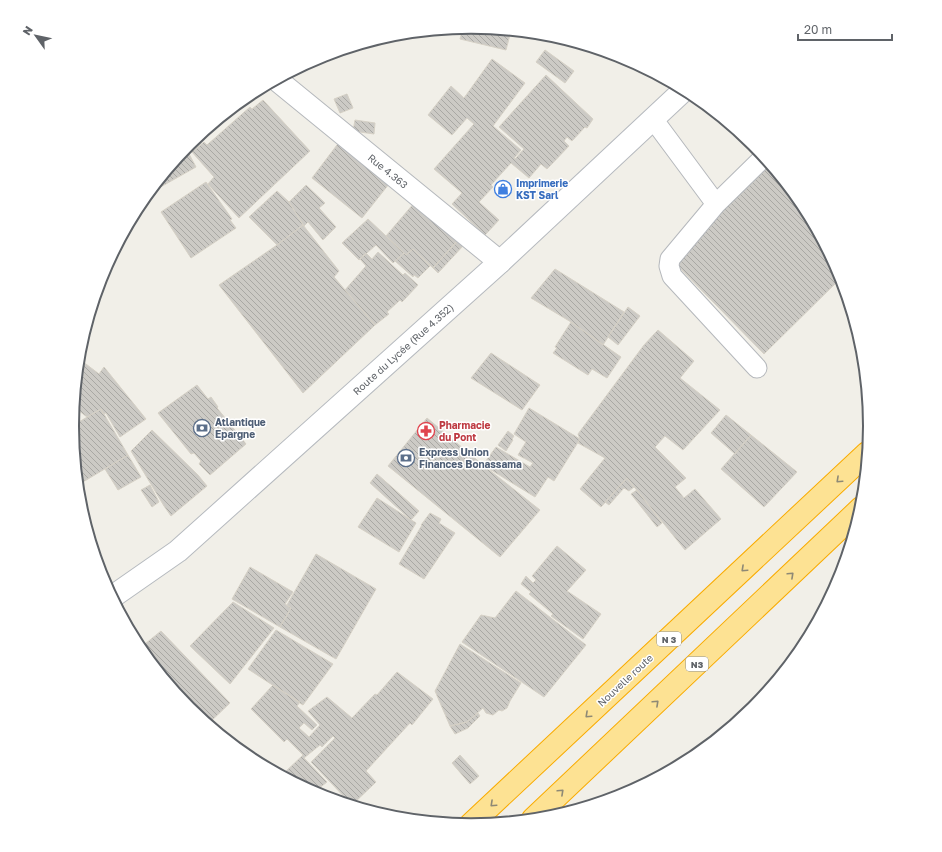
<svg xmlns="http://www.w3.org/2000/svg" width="942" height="852" font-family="'Golos Text',sans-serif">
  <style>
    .building { fill: url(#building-back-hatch); stroke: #d6d1c6 }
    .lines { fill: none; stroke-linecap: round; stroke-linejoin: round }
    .lane-casing { stroke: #b5b8bc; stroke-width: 21 }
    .street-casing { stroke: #b5b8bc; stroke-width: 24 }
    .secondary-casing { stroke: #b6babf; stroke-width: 24 }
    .highway-casing { stroke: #f9ab00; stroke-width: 24 }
    .lane { stroke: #fff; stroke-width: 19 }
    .street { stroke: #fff; stroke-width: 22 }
    .secondary { stroke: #fff; stroke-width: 22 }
    .highway { stroke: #fde293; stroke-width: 22 }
    .oneway { stroke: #8e8975 }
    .labels { text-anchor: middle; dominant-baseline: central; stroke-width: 3; stroke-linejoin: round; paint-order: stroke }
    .shield { fill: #fff; stroke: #8f9295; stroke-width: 1 }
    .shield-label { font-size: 9px; font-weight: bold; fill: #5f6368 }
    .street-label { font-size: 10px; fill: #5f6368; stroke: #fff }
    .shop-label { font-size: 10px; font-weight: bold; fill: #366cbe; stroke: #fff; text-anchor: start }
    .service-label { font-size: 10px; font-weight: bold; fill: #4e5e75; stroke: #fff; text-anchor: start }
    .health-label { font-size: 10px; font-weight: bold; fill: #be3a42; stroke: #fff; text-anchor: start }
    .rim { fill: none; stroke: #5f6368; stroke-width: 2 }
  </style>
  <defs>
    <pattern id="building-back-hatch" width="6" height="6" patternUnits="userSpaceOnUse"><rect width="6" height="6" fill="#cccac5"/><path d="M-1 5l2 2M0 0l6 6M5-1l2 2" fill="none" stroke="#a9a8a4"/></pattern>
  </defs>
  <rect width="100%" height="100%" fill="#f1efe8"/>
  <!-- building -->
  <path class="building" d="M471 27 511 31 506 50 460 39 463 28Z
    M545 50 574 71 565 83 536 62Z
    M615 55 624 57 644 68 640 73Z
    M492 59 525 83 493 126 521 150 514 158 515 159 524 149 499 127 546 75 593 119 587 128 585 127 572 141 567 137 564 141 569 146 547 169 541 164 529 178 511 163 491 185 493 187 479 202 499 220 485 235 452 204 462 193 434 169 474 124 467 118 452 135 428 115 451 86 464 98Z
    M347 94 353 108 340 113 334 99Z
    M263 100 310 151 239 218 208 184 214 177 192 152 204 142 207 145 250 107 252 109Z
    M355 120 375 123 374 134 353 131Z
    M340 141 389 184 362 218 312 178Z
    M185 149 187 153 188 152 196 167 157 189 155 186Z
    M765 160 803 205 841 278 764 354 668 256Z
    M206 182 232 219 230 220 236 228 191 258 161 212Z
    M306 185 325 203 319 208 336 227 323 240 308 222 304 226 289 202Z
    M277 191 289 202 303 225 277 245 249 217Z
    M415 202 458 240 433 268 413 249 406 255 386 236Z
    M368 219 404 253 393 263 376 245 359 260 342 243Z
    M303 225 339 271 334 277 375 325 303 393 219 285 277 245Z
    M458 240 463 246 438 273 433 268Z
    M413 249 430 266 418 278 414 275 413 277 395 261 404 253 406 255Z
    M378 252 403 275 405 273 418 285 402 302 400 300 387 312 389 314 375 325 345 290 366 266 360 259 366 253 372 259Z
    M555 269 624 312 603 345 571 322 531 298Z
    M628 307 640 316 618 345 608 337Z
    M571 322 621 357 607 378 592 369 588 375 553 353 557 348 555 347Z
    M658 330 694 361 680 378 720 410 683 450 665 436 655 447 686 478 675 487 684 498 695 489 721 519 685 550 627 478 601 507 580 489 605 458 578 443 580 439 578 434 644 345Z
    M491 353 540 385 522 410 471 378Z
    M82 361 99 374 104 367 146 419 120 437 106 413 103 414 101 409 87 417 74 407 78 366Z
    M197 385 208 399 211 397 218 407 217 408 246 444 210 475 199 464 201 461 194 453 191 454 158 413Z
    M529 408 580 439 554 481 548 477 535 497 483 465 496 447 530 467 533 463 518 455 526 442 514 434Z
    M101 409 128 455 78 485 72 426Z
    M726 415 751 435 735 454 711 433Z
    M427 418 483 465 540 510 500 557 388 466Z
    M152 430 198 475 207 486 171 516 164 506 131 451Z
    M508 431 514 436 512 439 513 440 506 451 498 445Z
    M751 435 797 472 764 507 721 469Z
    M128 455 141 477 118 490 105 469Z
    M377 474 419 511 411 520 370 483Z
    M627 478 634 487 629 491 624 488 609 505 605 502Z
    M150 485 159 502 152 507 141 490Z
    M637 490 662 523 657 527 631 494Z
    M377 498 416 523 399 552 358 527Z
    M430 513 441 519 439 523 455 533 424 579 399 564 422 525H421Z
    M557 546 586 570 567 591 601 614 583 639 551 616 553 614 529 594 531 592 521 584 526 576 533 583 536 580 532 576Z
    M316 554 376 589 336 659 280 627 291 608 287 605Z
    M250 567 293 592 285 604 291 608 280 627 232 599Z
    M516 591 586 645 544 697 462 642 481 615 495 618Z
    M233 602 274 628 230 684 190 646Z
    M276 630 333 664 303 705 248 669Z
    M161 631 230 703 208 724 189 708 140 648Z
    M460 644 521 683 510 701 507 708 502 711 499 710 493 715 486 713 483 708 467 722 450 726 435 691Z
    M397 672 433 699 412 725 410 723 366 771 376 782 352 805 311 762 335 738 333 736 322 747 320 745 304 758 327 782 314 792 282 775 303 755 287 739 284 742 251 709 273 685 300 702 297 706 317 725 312 730 304 723 299 728 309 737 320 725 308 711 327 697 352 718 375 694 377 695Z
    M478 713 480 716 468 728 455 734 450 726 467 722Z
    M460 755 479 776 470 784 452 763Z
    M268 763 272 770 264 765Z"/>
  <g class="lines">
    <!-- lane casing -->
    <g class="lane-casing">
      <path id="lane" d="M653 119 716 204 670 259 669 266 672 276 757 368
        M716 204 764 157"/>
    </g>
    <!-- street casing -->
    <g class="street-casing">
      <path id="street" d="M277 80 500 262"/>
    </g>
    <!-- secondary casing -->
    <g class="secondary-casing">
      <path id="secondary" d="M112 597 178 551 500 262 684 90"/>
    </g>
    <!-- highway casing -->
    <g class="highway-casing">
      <path id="highway" d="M533 819 861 508
        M470 825 867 453"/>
    </g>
    <!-- lane -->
    <use href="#lane" class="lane"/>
    <!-- street -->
    <use href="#street" class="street"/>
    <!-- secondary -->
    <use href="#secondary" class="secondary"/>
    <!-- highway -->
    <use href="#highway" class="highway"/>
  </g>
  <!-- one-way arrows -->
  <defs><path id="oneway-chevron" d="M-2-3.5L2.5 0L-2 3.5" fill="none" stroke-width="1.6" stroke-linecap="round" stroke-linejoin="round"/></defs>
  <g class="oneway">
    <use href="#oneway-chevron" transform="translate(839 480) rotate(137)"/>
    <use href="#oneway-chevron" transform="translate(744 569) rotate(137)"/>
    <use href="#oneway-chevron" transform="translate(791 575) rotate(-43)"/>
    <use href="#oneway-chevron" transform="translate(656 703) rotate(-43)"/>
    <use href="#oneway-chevron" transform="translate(588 715) rotate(137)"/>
    <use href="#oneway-chevron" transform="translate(561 792) rotate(-43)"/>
    <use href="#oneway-chevron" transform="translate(493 804) rotate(137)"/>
  </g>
  <!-- icons -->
  <defs>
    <g id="shop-ring" transform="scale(0.9)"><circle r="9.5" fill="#fff" stroke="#3f7fe0" stroke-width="1.5"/><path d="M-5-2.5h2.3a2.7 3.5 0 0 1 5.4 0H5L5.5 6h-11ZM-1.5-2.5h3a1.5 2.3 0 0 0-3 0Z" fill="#3f7fe0"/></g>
    <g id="bank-ring" transform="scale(0.9)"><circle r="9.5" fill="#fff" stroke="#5c6f8a" stroke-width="1.5"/><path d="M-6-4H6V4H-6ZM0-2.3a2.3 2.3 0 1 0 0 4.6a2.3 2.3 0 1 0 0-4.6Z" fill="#5c6f8a"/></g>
    <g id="pharmacy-ring" transform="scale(0.9)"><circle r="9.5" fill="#fff" stroke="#e0444e" stroke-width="1.5"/><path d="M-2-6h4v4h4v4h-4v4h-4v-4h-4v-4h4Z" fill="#e0444e"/></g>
  </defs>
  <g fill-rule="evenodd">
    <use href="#shop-ring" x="503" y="189"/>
    <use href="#bank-ring" x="202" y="428"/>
    <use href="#pharmacy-ring" x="426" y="431"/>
    <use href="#bank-ring" x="406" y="458"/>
  </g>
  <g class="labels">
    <!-- shield labels -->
    <g class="shield">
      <rect x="657" y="632" width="24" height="14" rx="3"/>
      <rect x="686" y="657" width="22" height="14" rx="3"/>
    </g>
    <g class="shield-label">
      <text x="669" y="639">N 3</text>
      <text x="697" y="664">N3</text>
    </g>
    <!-- street labels -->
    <g class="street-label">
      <text transform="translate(388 171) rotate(39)">Rue 4.363</text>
      <text transform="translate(403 349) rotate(-42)">Route du Lycée (Rue 4.352)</text>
      <text transform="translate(625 680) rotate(-43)">Nouvelle route</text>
    </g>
    <!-- shop labels -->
    <g class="shop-label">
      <text x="516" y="183">Imprimerie<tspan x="516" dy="12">KST Sarl</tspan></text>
    </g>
    <!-- service labels -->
    <g class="service-label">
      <text x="215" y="422">Atlantique<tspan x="215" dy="12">Epargne</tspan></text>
      <text x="419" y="452">Express Union<tspan x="419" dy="12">Finances Bonassama</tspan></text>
    </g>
    <!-- health labels -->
    <g class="health-label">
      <text x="439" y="425">Pharmacie<tspan x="439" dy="12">du Pont</tspan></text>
    </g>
  </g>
  <!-- crop -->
  <path d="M0 0H942V852H0ZM79 426a392 392 0 1 1 784 0a392 392 0 1 1-784 0Z" fill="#fff" fill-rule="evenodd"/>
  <path class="rim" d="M79 426a392 392 0 1 1 784 0a392 392 0 1 1-784 0Z"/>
  <!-- north arrow -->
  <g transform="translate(36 36) rotate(303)" stroke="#ffffff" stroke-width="3" paint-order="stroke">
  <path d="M0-3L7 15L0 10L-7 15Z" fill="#5f6368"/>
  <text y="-6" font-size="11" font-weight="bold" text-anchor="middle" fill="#5f6368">N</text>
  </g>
  <!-- scale -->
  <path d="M798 34v6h94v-6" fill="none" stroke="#5f6368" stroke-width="2"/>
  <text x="804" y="34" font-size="12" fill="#5f6368" stroke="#ffffff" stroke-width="3" paint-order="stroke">20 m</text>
</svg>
